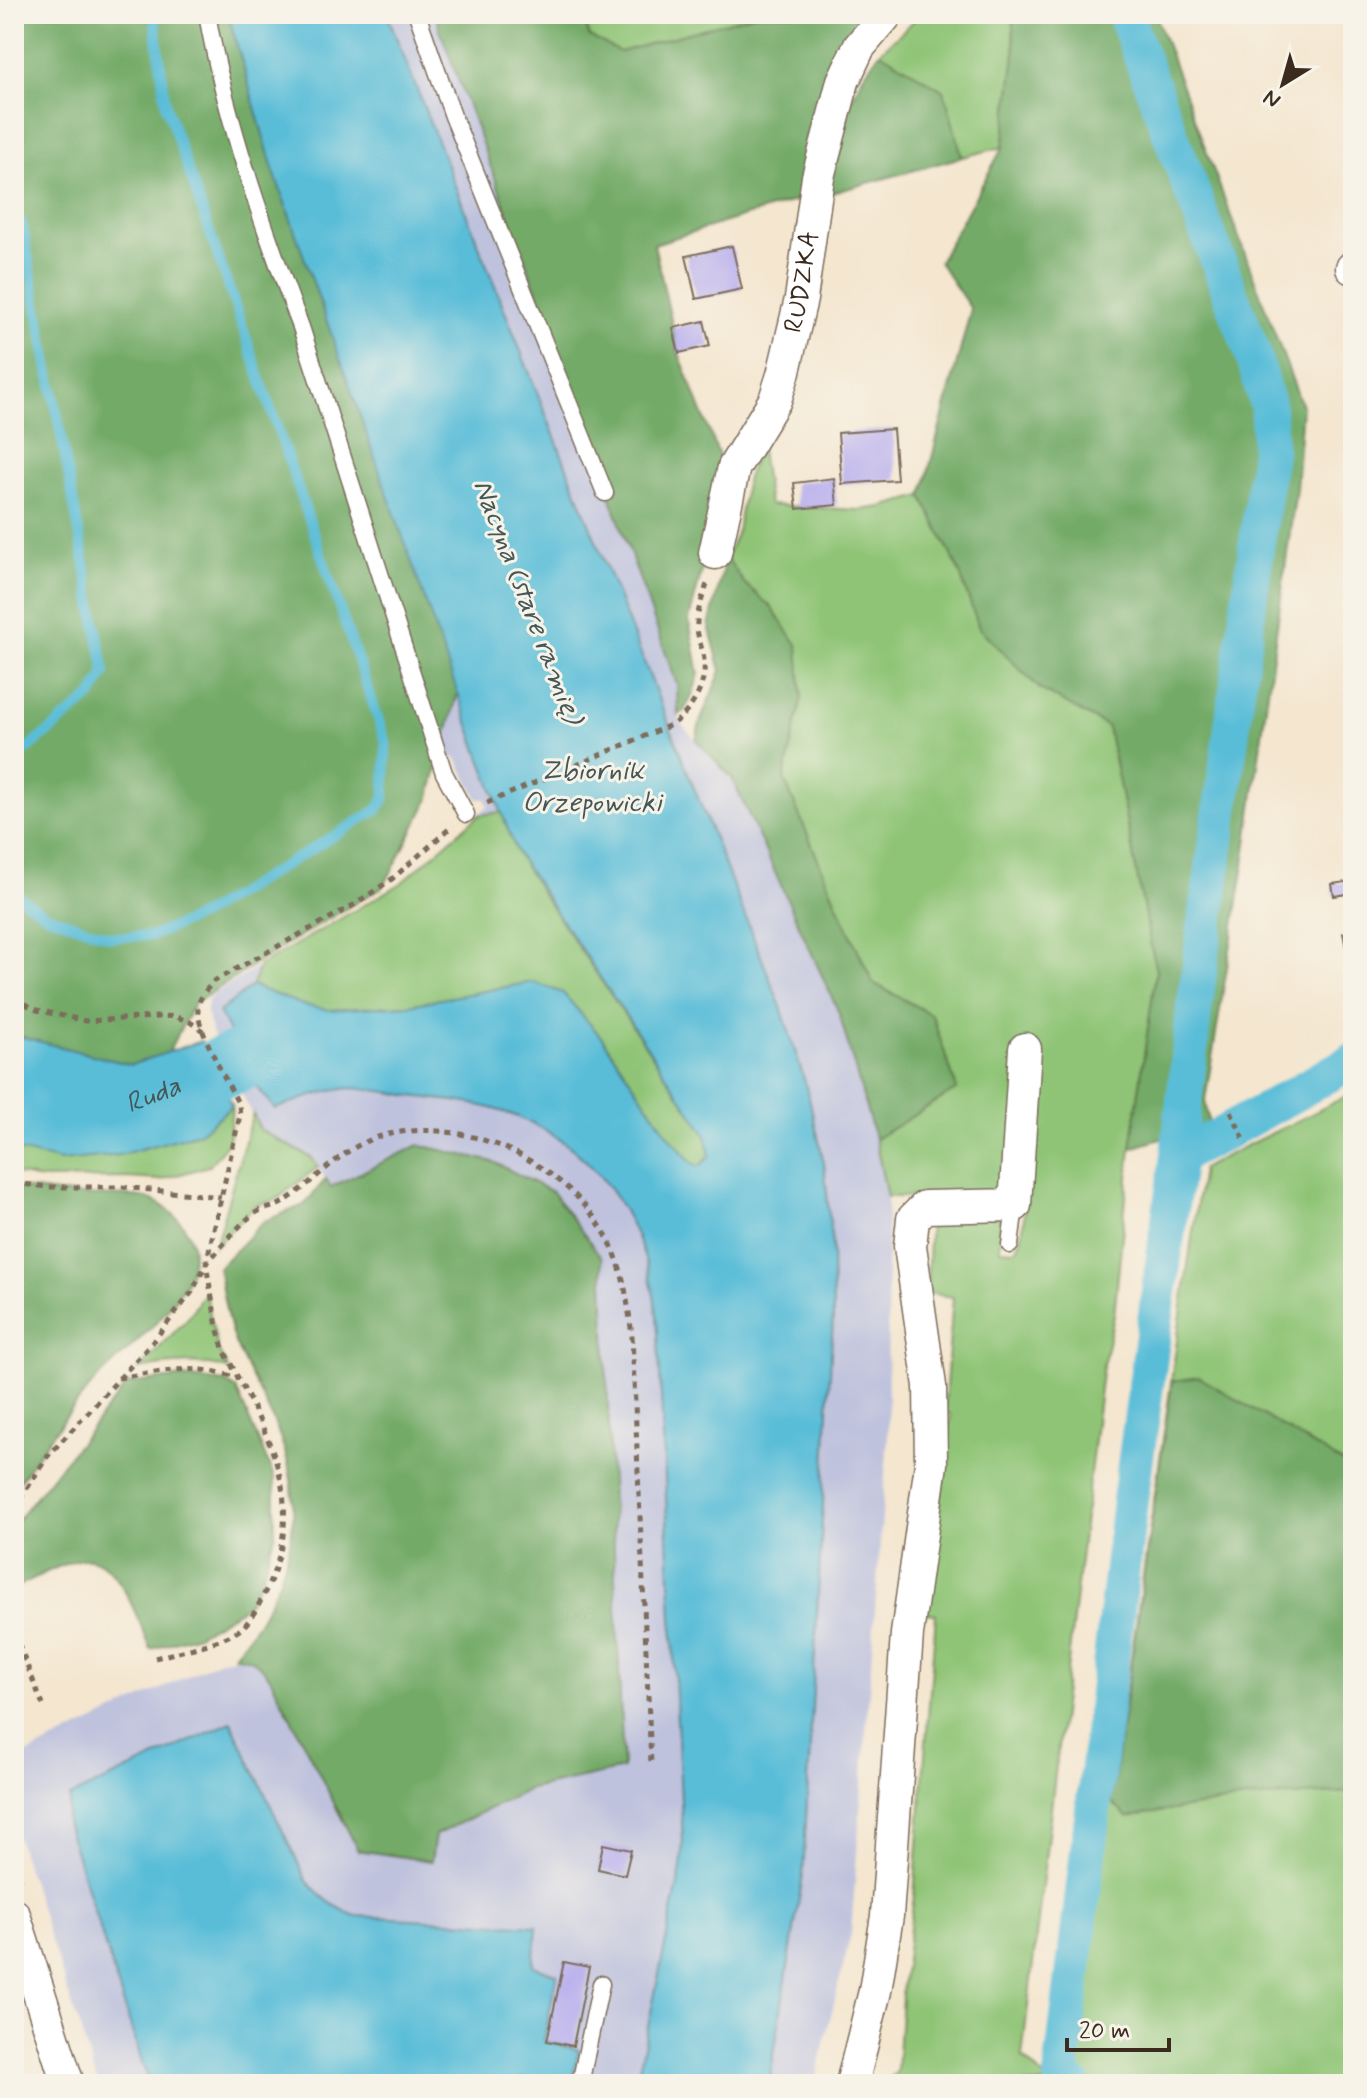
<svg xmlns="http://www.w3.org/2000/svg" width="1367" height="2098" font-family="Mynerve,sans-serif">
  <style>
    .industrial { fill: #bfc2dd }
    .green { fill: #8fc476; stroke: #65774a; stroke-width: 2 }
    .forest { fill: #73aa67; stroke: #576a42; stroke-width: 2 }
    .water { fill: #5abdd8; stroke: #4a747b; stroke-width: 2 }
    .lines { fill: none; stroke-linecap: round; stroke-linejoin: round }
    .stream { stroke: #5abdd8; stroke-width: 10 }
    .canal { stroke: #5abdd8; stroke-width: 36 }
    .river { stroke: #5abdd8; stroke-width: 62 }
    .building { fill: #b5abee }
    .service-casing { stroke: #7c6c5c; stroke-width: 19 }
    .minor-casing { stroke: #7c6c5c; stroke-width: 35 }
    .path { stroke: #7c6c5c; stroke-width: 5; stroke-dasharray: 6 6; stroke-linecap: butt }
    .service { stroke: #fff; stroke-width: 16 }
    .minor { stroke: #fff; stroke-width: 32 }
    .labels { text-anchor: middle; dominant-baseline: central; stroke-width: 6; stroke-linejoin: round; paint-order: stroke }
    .street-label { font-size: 26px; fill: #3b2a1e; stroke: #f7f3e8 }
    .water-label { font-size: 28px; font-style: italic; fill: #445656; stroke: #f7f3e8 }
  </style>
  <rect width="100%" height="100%" fill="#f7f3e8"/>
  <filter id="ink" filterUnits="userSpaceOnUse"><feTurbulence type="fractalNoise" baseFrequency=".0125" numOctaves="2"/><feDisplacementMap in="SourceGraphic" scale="16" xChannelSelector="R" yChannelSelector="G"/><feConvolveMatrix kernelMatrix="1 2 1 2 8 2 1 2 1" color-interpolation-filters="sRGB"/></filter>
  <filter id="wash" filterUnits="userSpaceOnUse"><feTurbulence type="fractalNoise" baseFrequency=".006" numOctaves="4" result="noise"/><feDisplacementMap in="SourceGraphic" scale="32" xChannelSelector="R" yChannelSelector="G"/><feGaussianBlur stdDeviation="1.8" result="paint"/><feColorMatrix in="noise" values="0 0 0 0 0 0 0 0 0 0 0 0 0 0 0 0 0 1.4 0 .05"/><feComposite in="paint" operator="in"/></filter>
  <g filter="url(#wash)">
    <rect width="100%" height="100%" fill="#f4e6cf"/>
    <!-- industrial -->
    <path class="industrial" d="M99 14H436L440 30 560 354 672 671 677 685 678 715 682 725 732 778 839 1013 875 1139 887 1197 888 1436 851 1934 814 2084H98L14 1828V1799L25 1755 220 1660 245 1656 264 1668 271 1679 358 1850 435 1835 530 1789 623 1769 419 1145 331 1187 312 1158 260 1130 212 1032 206 1011 208 1001 213 994 400 884 488 806 485 799H478L456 757 424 766Z"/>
    <!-- green -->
    <path class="green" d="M583 14H756L620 53 589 36Z
      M921 14H1012L1015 55 1003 147 962 157 944 91 880 52Z
      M760 443 769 505 859 510 881 507 922 496 959 571 979 628 1040 689 1108 727 1156 971 1131 1148 1114 1315 1102 1371 1022 2057 1051 2084H884L897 2072 903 1982 914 1896 936 1614 926 1613 951 1414 944 1413 953 1297 927 1293 930 1215 1000 1217V1249L1016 1250 1022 1237 1032 1136 1004 1196 887 1197 875 1139 957 1089 932 1015 873 983 838 907 784 779 802 697 771 607 744 583 726 557 737 532 746 481Z
      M501 812 518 855 545 898 706 1135 710 1156 700 1166 693 1164 671 1139 602 1038 563 993 533 982 409 1005 330 1010 303 1005 252 986 259 966 400 884 479 815Z
      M1353 1092V2084H1095L1071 2071 1202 1169C1252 1141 1303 1120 1353 1092Z
      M232 1106 229 1141 209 1166 160 1180 125 1178 41 1179 14 1174V1147L19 1151 199 1133Z
      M253 1113 260 1130 312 1158 318 1167 277 1199 256 1205 215 1246Z
      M205 1292 218 1350 228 1369C197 1361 171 1362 139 1369L188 1318Z"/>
    <!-- forest -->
    <path class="forest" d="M14 14H228L273 169 458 692 429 799 384 886 285 945 194 1004 168 1053 131 1065 14 1035Z
      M436 14H583L589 36 620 52 756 14H867L839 52 820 102 804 198 654 244 678 351 721 461 712 531 689 620 699 674 692 696 684 711 678 715 677 685 672 671 560 354 440 30Z
      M1012 14H1155L1302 406 1296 489 1244 865 1205 1100 1209 1124 1131 1148 1156 971 1108 727 1040 689 979 628 959 571 922 496 971 309 939 262 1003 147 1015 55Z
      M880 52 944 91 962 157 824 195 841 120 863 76Z
      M726 557 744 583 771 607 798 646 802 697 784 779 838 907 873 983 932 1015 957 1089 875 1139 839 1013 732 778 696 740 700 722 721 671 709 626Z
      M419 1145 494 1162 552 1192 602 1258 623 1769 530 1789 435 1835 431 1861 358 1850 271 1679C262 1664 250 1656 233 1656 283 1596 307 1528 285 1452 274 1413 249 1377 234 1340 226 1318 223 1291 218 1268L264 1221 304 1205 326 1179 331 1187Z
      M14 1187C36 1190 58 1194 81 1195 99 1197 131 1193 147 1198 162 1203 177 1216 185 1228 222 1284 122 1349 90 1387 63 1419 37 1454 14 1490Z
      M183 1377 226 1382 236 1389 275 1479V1533L262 1578 246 1606 197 1635 151 1649C138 1622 117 1548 77 1560 55 1566 34 1579 14 1588V1524L127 1384Z
      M1199 1377 1353 1469V1792L1245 1799 1127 1817 1111 1802 1172 1381Z"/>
    <!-- water -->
    <path class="water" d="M228 14H387L781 1007 806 1085 824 1163 832 1244 833 1317 803 1875 769 2084H636L681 1869 683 1842 657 1315C645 1219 594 1139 498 1110 472 1102 446 1100 419 1097 396 1094 362 1086 340 1089 318 1093 296 1101 275 1109L257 1088 219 1012 252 986 303 1005 330 1010 409 1005 533 982 563 993 602 1038 671 1139 693 1164 700 1166 710 1156 706 1135 518 855 481 759 273 169Z
      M14 1035 131 1065 201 1041 232 1106 199 1133 119 1155 60 1161 19 1151 14 1147Z
      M231 1722 306 1880C321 1897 334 1908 356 1916L537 1926 533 1966 557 1974 544 2041 579 2050 571 2084 526 2078 502 2084H149L66 1822 70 1797Z"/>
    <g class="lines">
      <!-- stream -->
      <path class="stream" d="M14 211 22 224 105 673 92 696 14 760
        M14 893 46 915 111 937 152 936 200 916 377 810 385 798 386 742 166 106 154 14"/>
      <!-- canal -->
      <path class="canal" d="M1178 1156 1219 1136 1353 1061
        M1073 2084 1061 2076 1130 1501 1178 1156 1194 1011 1269 452 1268 408 1252 351 1125 14"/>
      <!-- river -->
      <path class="river" id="s1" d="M14 1081 116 1110 244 1059"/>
    </g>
    <g id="blocks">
      <!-- building -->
      <path class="building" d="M732 246 742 289 696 299 686 256Z
        M704 321 710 346 679 353 673 328Z
        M893 429 897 480 842 484 838 433Z
        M834 478 837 505 797 509 794 483Z
        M1353 881V893L1334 896 1332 884Z
        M1353 931V977H1352L1343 933Z
        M603 1844 631 1850 625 1875 598 1869Z
        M564 1962 589 1967 573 2046 547 2041Z"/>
    </g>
  </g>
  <g filter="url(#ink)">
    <use href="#blocks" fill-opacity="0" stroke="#7c6c5c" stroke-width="2"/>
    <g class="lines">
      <!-- service casing -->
      <g class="service-casing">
        <path id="service" d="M207 14C226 121 263 226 301 327L444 773 466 814
          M417 14 453 116 605 493
          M1010 1245 1015 1205
          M580 2084 601 1984"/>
      </g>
      <!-- minor casing -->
      <g class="minor-casing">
        <g id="minor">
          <path d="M1352 268H1353"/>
          <path id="s2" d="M715 553 734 467 775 400 783 375 801 299 818 177 843 81 859 47 887 14"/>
          <path d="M14 1915 68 2084"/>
          <path d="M852 2084 875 1991 887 1916 907 1634 931 1464 930 1386 910 1246 913 1219 925 1207 1015 1205 1025 1049"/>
        </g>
      </g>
      <!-- path -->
      <path class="path" d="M487 803 673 724C694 709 709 681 703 654 701 644 696 633 697 623 697 610 704 594 708 581
        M14 998 37 1010 86 1021 174 1016 190 1022 203 1031
        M1231 1111 1246 1144
        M14 1183 48 1187H122L221 1197
        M118 1378C159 1371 198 1363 237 1378
        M14 1509 47 1457 151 1344 192 1292 206 1264 240 1115 239 1105C229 1085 196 1028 198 1009 198 998 207 989 214 981L352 906 392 879 449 829
        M14 1633 43 1705
        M155 1658C177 1652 226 1642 242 1628 254 1617 261 1600 268 1586 310 1493 263 1430 223 1348L217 1327 206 1264C220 1249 240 1222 257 1212 264 1208 274 1208 280 1204 313 1185 337 1151 375 1138 460 1110 569 1163 609 1241 624 1269 628 1304 632 1336L651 1764
        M14 1863 21 1885"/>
      <!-- service -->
      <use href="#service" class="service"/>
      <!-- minor -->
      <use href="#minor" class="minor"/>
    </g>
  </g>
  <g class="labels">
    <!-- street labels -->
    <g class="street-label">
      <text stroke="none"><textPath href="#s2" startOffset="288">RUDZKA</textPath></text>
    </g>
    <!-- water labels -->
    <g class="water-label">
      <text transform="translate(527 602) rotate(69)">Nacyna (stare ramię)</text>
      <text x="592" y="771">Zbiornik<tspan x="592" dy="32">Orzepowicki</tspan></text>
      <text stroke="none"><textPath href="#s1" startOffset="146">Ruda</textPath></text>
    </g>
  </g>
  <!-- margin -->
  <rect width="1367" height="2098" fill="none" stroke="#f7f3e8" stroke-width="48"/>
  <!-- north arrow -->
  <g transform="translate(1283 84) rotate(217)" stroke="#f7f3e8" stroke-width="6" paint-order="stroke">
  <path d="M0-6L14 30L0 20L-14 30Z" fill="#3b2a1e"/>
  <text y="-12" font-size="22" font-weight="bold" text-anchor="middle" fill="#3b2a1e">N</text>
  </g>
  <!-- scale -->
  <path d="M1067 2038v12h102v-12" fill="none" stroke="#3b2a1e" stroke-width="4"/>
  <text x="1079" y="2038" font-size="24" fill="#3b2a1e" stroke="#f7f3e8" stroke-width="6" paint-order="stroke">20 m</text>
</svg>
